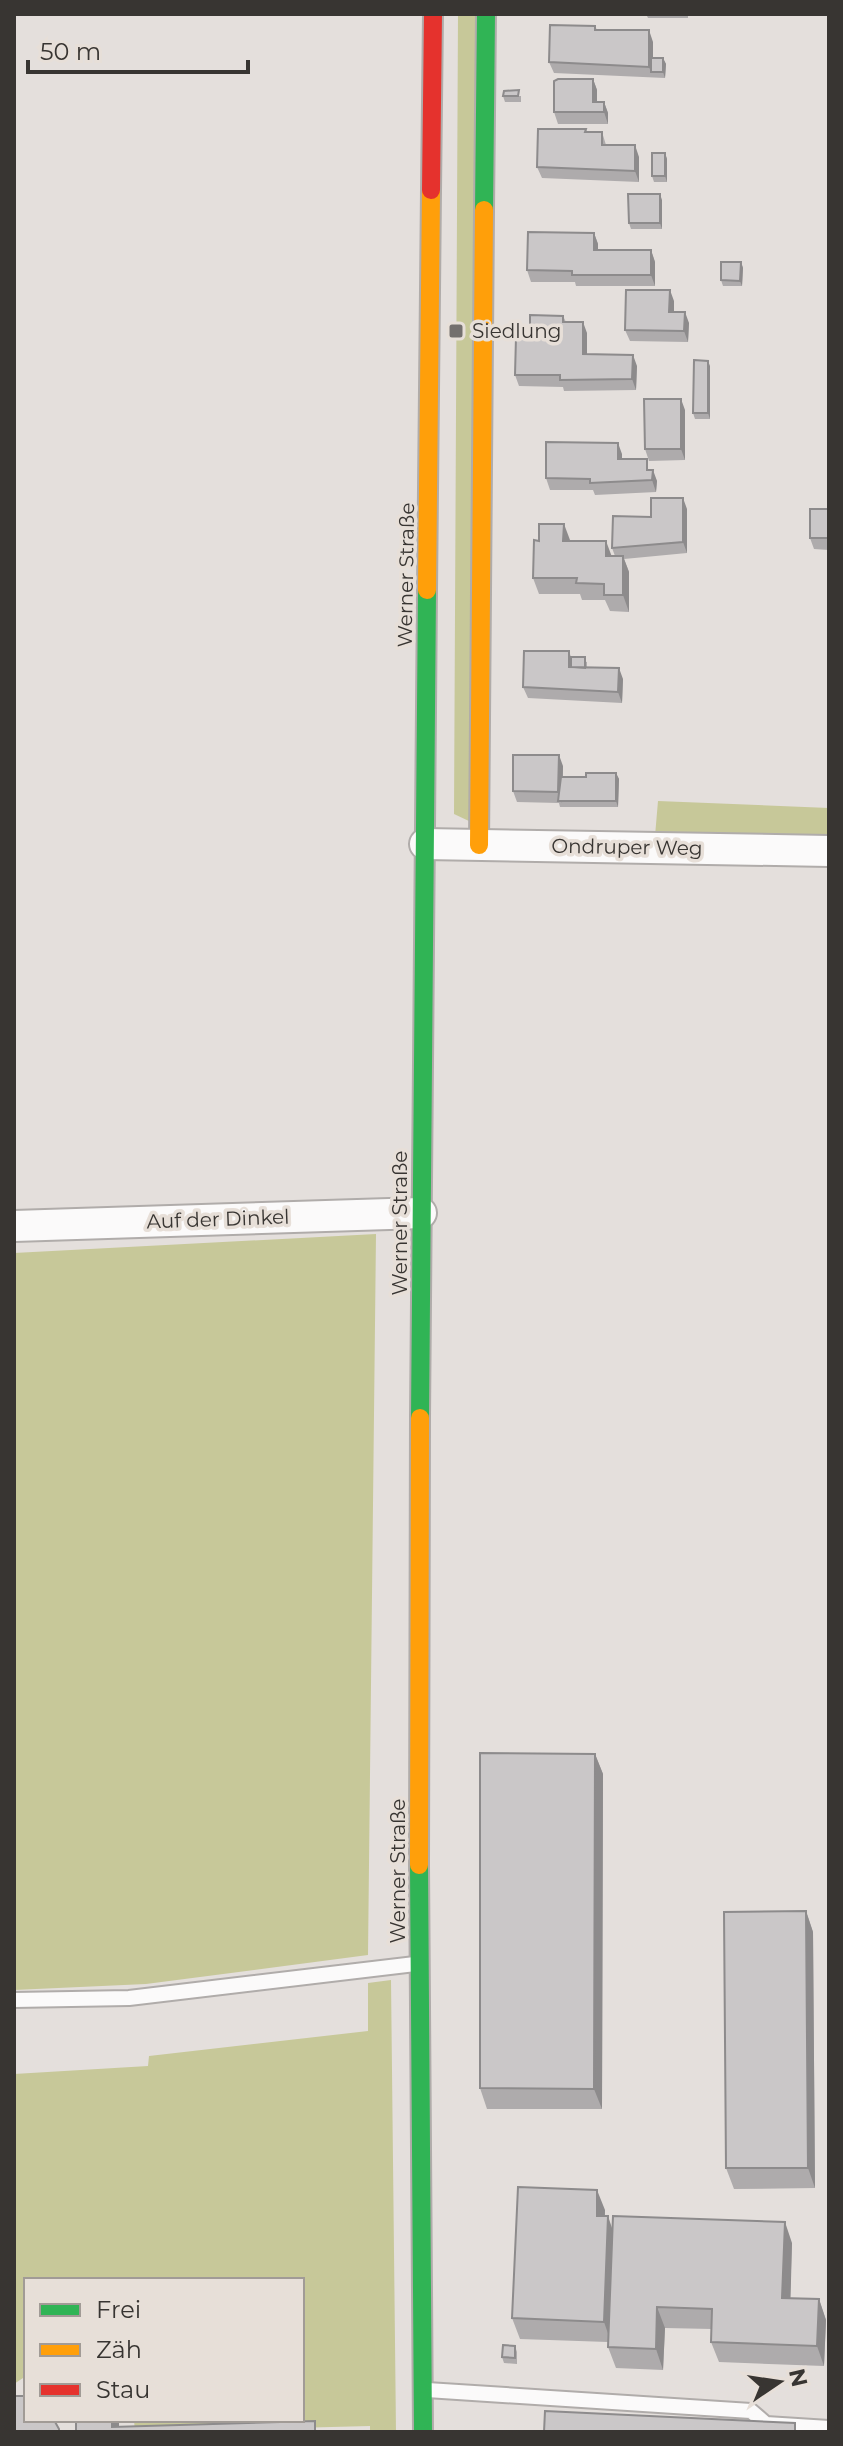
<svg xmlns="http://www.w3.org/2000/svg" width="843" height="2446" font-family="Montserrat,sans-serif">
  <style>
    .green { fill: #c7c899 }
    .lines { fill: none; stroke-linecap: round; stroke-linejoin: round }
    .lane-casing { stroke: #b0acaa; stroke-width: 18 }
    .street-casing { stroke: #b0acaa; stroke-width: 34 }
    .fast-casing { stroke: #b0acaa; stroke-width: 22 }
    .slow-casing { stroke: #b0acaa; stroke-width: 22 }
    .jam-casing { stroke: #b0acaa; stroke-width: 22 }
    .lane { stroke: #fbfafa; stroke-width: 14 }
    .street { stroke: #fbfafa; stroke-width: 30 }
    .fast { stroke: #30b455; stroke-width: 18 }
    .slow { stroke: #ff9f0a; stroke-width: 18 }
    .jam { stroke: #e5322d; stroke-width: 18 }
    .wall { fill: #aeabac }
    .shaded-wall { fill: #8d8b8c }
    .building { fill: #cac7c8; stroke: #8d8b8c; stroke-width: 2 }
    .poi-dot { fill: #74706e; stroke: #e7dfd8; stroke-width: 3 }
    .labels { text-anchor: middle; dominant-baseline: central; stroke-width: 7; stroke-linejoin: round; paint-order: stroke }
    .poi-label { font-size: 20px; fill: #383532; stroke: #e7dfd8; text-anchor: start }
    .street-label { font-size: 20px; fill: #383532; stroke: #e7dfd8 }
  </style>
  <rect width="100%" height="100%" fill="#e4dfdc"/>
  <!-- green -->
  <path class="green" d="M458 14H477L471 822 454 814Z
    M658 801 829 808V838L655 836Z
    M376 1234 368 1955 146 1984 14 1990V1253Z
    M391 1980 396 2432H370V2426L135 2432 134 2420H302V2280H26V2376L14 2384V2074L148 2066 149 2056 368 2031V1983Z"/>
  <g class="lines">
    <!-- lane casing -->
    <g class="lane-casing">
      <path id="lane" d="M14 2000 129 1998 415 1964
        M427 2390 751 2411 766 2424 829 2428"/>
    </g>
    <!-- street casing -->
    <g class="street-casing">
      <path id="street" d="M425 844 829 851
        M14 1226 421 1213"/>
    </g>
    <!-- fast casing -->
    <g class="fast-casing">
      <path id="fast" d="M484 210 486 14
        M420 1418 427 590
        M419 1865 423 2432"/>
    </g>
    <!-- slow casing -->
    <g class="slow-casing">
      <path id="slow" d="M427 590 431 190
        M479 845 484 210
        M419 1865 420 1418"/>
    </g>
    <!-- jam casing -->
    <g class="jam-casing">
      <path id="jam" d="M431 190 433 14"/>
    </g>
    <!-- lane -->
    <use href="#lane" class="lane"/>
    <!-- street -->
    <use href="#street" class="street"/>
    <!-- fast -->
    <use href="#fast" class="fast"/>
    <!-- slow -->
    <use href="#slow" class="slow"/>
    <!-- jam -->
    <use href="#jam" class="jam"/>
  </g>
  <!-- wall -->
  <path class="wall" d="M646 14H688V18H648Z
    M595 26 597 30 653 42V58H663L666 64 665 78 554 73 549 62Z
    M593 79 597 90V102H604L608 113V124H558L554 112Z
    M503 96H521V102H505Z
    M586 129 587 132H602L606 145 639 157V182L542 178 537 167Z
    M665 153 667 159V182H654L652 176Z
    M662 200V229H631L629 223Z
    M594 233 598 244V250H651L655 262V286H576L575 282H531L527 270Z
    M741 262 743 268 742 286H723L721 280Z
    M674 301V312L689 323 688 342 630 341 625 330Z
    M563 316 566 322 587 333V354L637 366 636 390 564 391 563 387 519 386 515 375 530 337Z
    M710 366V419H695L693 413Z
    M685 410V460L649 461 645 449Z
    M622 454V459L651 470 657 481 656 492 595 495 593 490H550L546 478Z
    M687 509V553L624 559 629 572V612L610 611 605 600H582L580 594H539L533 578 570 541 611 556H615L612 548 651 517Z
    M829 509V550L814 549 810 538Z
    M569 651 571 657 587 662V668L623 679 622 703 528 698 523 687Z
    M563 766V777H586L616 773 619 779 618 807H560L559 803 517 802 513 791Z
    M595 1754 603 1774 602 2109H487L480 2088Z
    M806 1911 813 1932 815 2188 734 2189 726 2168Z
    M605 2210V2216L612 2230 792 2243 790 2298 819 2299 826 2320 824 2366 719 2362 711 2342 712 2329 665 2328 663 2370 616 2368 608 2347V2342L520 2339 512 2318Z
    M515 2346 517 2352V2364L504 2363 502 2357Z"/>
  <!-- shaded-wall -->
  <path class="shaded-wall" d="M649 30 653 42V72H651L649 67Z
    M663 58 666 64 665 78 663 72Z
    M593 79 597 90V113L593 102Z
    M604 102 608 113V124L604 112Z
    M635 145 639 157V182L635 171Z
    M665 153 667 159V182L665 176Z
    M660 194 662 200V229L660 223Z
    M594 233 598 244V262L594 250Z
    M651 250 655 262V286L651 275Z
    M741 262 743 268 742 286 740 281Z
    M670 290 674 301V323L669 312Z
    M685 312 689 323 688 342 684 331Z
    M583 322 587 333V365L583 354Z
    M633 355 637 366 636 390 632 379Z
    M708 361 710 366V419L708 413Z
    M681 399 685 410V460L681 449Z
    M618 443 622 454V470L618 459Z
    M653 470 657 481 656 492 652 480Z
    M683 498 687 509V553L683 542Z
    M564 524 570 540 563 541Z
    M606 541 612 557 606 556Z
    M623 556 629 572V612L623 595Z
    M619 668 623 679 622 703 618 692Z
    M559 755 563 766 562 803 558 792Z
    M616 773 619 779 618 807 616 801Z
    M595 1754 603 1774 602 2109 594 2089Z
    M806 1911 813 1932 815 2188 808 2168Z
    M597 2190 605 2210 604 2236 597 2216Z
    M608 2216 615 2237 611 2342 604 2322Z
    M785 2222 792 2243 790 2318 782 2298Z
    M819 2299 826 2320 824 2366 817 2346Z
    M657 2307 665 2328 663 2370 656 2349Z
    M112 2420H119V2432L112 2427Z"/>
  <!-- building -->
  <path class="building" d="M550 25 595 26V30H649V67L549 62Z
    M651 58H663V72H651Z
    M558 79H593V102H604V112H554V81Z
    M519 90 518 96H503L504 91Z
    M538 129H586L585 132H602V145H635V171L537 167Z
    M652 153H665V176H652Z
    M628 194H660V223H629Z
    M528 232 594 233V250H651V275H572V271L527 270Z
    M721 262H741L740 281 721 280Z
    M626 290H670L669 312H685L684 331 625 330Z
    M530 315 563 316V322H583V354L633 355 632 379 560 380V375H515L516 337H530Z
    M694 360 708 361V413H693Z
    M644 399H681V449H645Z
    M546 442 618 443V459H647V470H653L652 480 590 483V479L546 478Z
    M651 498H683V542L612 548 613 516 651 517Z
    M810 509H829V538H810Z
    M539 524H564L563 541H606V556H623V595H604V584L576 583 577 578H533L534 540 539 541Z
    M524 651H569V667L619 668 618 692 523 687Z
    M571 657H585V668L571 667Z
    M513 755H559L558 792 513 791Z
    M586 773H616V801H558L561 777H586Z
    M480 1753 595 1754 594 2089 480 2088Z
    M806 1911 808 2168H726L724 1912Z
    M518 2187 597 2190V2216H608L604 2322 512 2318Z
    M613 2216 785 2222 782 2298 819 2299 817 2346 711 2342 712 2309 657 2307 656 2349 608 2347Z
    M503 2345 515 2346V2358L502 2357Z
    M14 2396H26V2420H54L59 2429V2432H14Z
    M545 2411 795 2423V2432H544Z
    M76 2420H112V2427L315 2421V2432H76Z"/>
  <!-- markers -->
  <rect class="poi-dot" x="448" y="323" width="16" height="16" rx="4"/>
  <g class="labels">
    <!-- poi labels -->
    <g class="poi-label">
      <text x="472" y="331">Siedlung</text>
    </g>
    <!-- street labels -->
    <g class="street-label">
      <text transform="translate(406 575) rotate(-89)">Werner Straße</text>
      <text transform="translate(627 847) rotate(1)">Ondruper Weg</text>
      <text transform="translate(218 1219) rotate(-2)">Auf der Dinkel</text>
      <text transform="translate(400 1223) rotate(-90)">Werner Straße</text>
      <text transform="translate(398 1871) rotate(-90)">Werner Straße</text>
    </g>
  </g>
  <!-- border -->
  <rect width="843" height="2446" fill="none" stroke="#383532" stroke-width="32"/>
  <!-- legend -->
  <rect x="24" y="2278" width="280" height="144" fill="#e7dfd8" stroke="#a19b96" stroke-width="2"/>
  <rect x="40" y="2304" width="40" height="12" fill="#30b455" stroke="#a19b96" stroke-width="2"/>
  <text x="96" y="2318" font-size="24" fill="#383532">Frei</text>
  <rect x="40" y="2344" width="40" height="12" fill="#ff9f0a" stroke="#a19b96" stroke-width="2"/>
  <text x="96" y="2358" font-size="24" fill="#383532">Zäh</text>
  <rect x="40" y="2384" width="40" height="12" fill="#e5322d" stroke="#a19b96" stroke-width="2"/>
  <text x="96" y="2398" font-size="24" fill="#383532">Stau</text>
  <!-- north arrow -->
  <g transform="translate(779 2382) rotate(77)" stroke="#e7dfd8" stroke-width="6" paint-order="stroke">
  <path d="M0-6L14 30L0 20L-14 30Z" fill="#383532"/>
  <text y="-12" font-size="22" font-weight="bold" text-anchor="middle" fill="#383532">N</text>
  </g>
  <!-- scale -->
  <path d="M28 60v12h220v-12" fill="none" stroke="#383532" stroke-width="4"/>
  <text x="40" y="60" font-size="24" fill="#383532" stroke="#e7dfd8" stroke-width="6" paint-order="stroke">50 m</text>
</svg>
